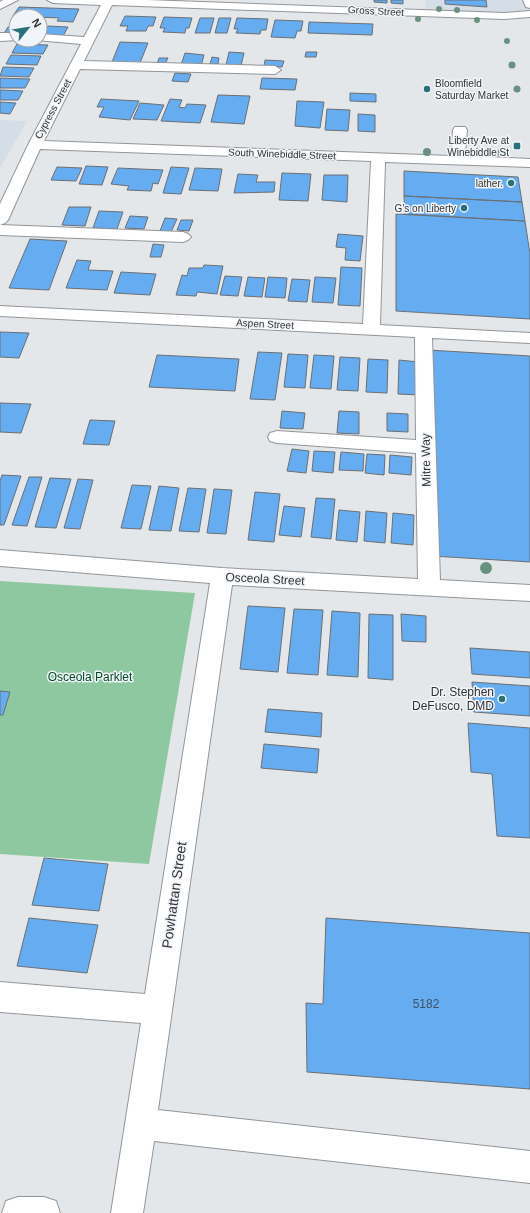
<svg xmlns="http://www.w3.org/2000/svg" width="530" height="1213" font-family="Helvetica,sans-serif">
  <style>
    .built { fill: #d5dde6 }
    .green { fill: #8ec8a0 }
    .building { fill: #65acf1; stroke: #6c6f72 }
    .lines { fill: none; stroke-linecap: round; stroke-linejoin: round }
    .minor-casing { stroke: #939699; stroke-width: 2 }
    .major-casing { stroke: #939699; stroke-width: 2 }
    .minor { fill: #fff; fill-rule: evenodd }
    .major { fill: #fff; fill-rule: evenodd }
    .tree { fill: #68927f }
    .poi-dot { fill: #28717a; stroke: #f1f4f8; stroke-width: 1.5 }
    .labels { text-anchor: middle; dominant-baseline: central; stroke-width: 3; stroke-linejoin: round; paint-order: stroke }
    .far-street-label { font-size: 10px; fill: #333435; stroke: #f1f4f8 }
    .far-poi-label { font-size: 10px; fill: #333435; stroke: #f1f4f8; text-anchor: end }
    .street-label { font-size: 12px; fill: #333435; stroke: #f1f4f8 }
    .park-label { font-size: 12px; fill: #024d27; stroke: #f1f4f8 }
    .poi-label { font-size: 12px; fill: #333435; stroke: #f1f4f8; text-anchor: end }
    .near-number-label { font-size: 12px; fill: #405264 }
    .near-street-label { font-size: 14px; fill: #333435; stroke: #f1f4f8 }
  </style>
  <rect width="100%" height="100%" fill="#e4e7ea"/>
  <!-- built -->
  <path class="built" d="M426 0H530V15L425 13Z
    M0 120 27 121 0 168Z"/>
  <!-- green -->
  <path class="green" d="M0 581 195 593 149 864 0 854Z"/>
  <!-- building -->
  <path class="building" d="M374 0H387V3L374 2Z
    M391 0H403V4L391 3Z
    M445 0H486L487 7 445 4Z
    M19 7 79 9 73 22 57 21 59 18 13 16Z
    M125 16 156 17 153 26H148L146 31H126L128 26H120Z
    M164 17 192 18 189 28H186L185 33 163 32 165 28H160Z
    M200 18H214L210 33H195Z
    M219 18H231L227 33H215Z
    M237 18 268 19 266 30H261L260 34 236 33 238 29H234Z
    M275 20 303 21 301 31H297L295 38 271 37Z
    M309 22 373 24 372 35 308 33Z
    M48 26 68 27 62 38H41Z
    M8 27H16V36L3 35Z
    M120 42 148 43 140 63 112 62Z
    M17 44 48 45 43 54 12 53Z
    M229 52 244 53 241 66 226 65Z
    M306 52H317L316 57H305Z
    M185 53 204 55 201 66 181 65Z
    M11 55 41 56 37 65 6 64Z
    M212 57 219 58 218 64H210Z
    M159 58H168L165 64H157Z
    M265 60 284 61 282 67 264 66Z
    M3 67 34 68 29 77 0 76Z
    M175 73 191 74 188 82 172 81Z
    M0 78 30 79 25 88H0Z
    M262 78 297 79 295 90 260 89Z
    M0 90 23 91 18 100H0Z
    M350 93 376 94V102L350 101Z
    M218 95 250 96 244 124 211 122Z
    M101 99 139 101 130 120 99 117 104 107H97Z
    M170 99 182 100 179 107 185 108 187 104 206 105 200 123 161 121Z
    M297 101 324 102 320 128 295 126Z
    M0 102 16 103 10 114 0 113Z
    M140 103 164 105 157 120 133 119Z
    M327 109 350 110 348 131 325 130Z
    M358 114 375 115V132L358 131Z
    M86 166 108 167 102 185 79 184Z
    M57 167 82 168 76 181 51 180Z
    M171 167 189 168 181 194 163 193Z
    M118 168 163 170 158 184 153 183 151 191 127 190 129 186 111 184Z
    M195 168 222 169 218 191 189 190Z
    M404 171 518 177 522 202 404 196Z
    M282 173 311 174 308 201 279 200Z
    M238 174 258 175 256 182H275L274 192 234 193Z
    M324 175H348L347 202 322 200Z
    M404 196 522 202 525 221 405 214Z
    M69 207H91L85 226 62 225Z
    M99 211 123 212 117 229 93 228Z
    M396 214 525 221 530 254V319L396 311Z
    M130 216 148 217 144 229 125 228Z
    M165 218 177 219 171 232 160 231Z
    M181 220H193L189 231 177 230Z
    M338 234 363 236 360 261 345 260 346 248 336 247Z
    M30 239 67 241 49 290 9 288Z
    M153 244 164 245 161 257H150Z
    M77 260 91 261 88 270 113 271 107 290 66 288Z
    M204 265 223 266 217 294 197 292 196 296 176 295 182 275 187 276 189 268H203Z
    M341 267 362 268 360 306 338 305Z
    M121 272 156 274 150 295 114 293Z
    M225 276 242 277 238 296 220 295Z
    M248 277 265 278 262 297 244 296Z
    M268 277 287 278 285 298 265 297Z
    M315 277 336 278 333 303 312 302Z
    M292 279 310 280 307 302 288 301Z
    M0 332 29 333 19 358 0 357Z
    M428 350 530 356V562L432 556Z
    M258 352 282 353 275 400 250 399Z
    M288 354 308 355 305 388 284 387Z
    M157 355 239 359 235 391 149 387Z
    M314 355 334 356 331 389 310 388Z
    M340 357 360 358 358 391 337 390Z
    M368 359 388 360 387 393 366 392Z
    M399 360 419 362V395L398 394Z
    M0 403 31 404 21 433 0 432Z
    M282 411 305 413 303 429 280 428Z
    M339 411 359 412V434L337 433Z
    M387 413 408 414V432L387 431Z
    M90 420 115 421 109 445 83 444Z
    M292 449 309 451 306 473 287 471Z
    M314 451 335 452 333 473 312 471Z
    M341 452 364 454 363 471 339 470Z
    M367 454 385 455 384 475 365 473Z
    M390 455 412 457 411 475 389 473Z
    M2 475 21 476 4 525H0V481Z
    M29 477H42L27 526 12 525Z
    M50 478 71 479 56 528 35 527Z
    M78 479 93 480 80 529 64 528Z
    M132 485 151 486 141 529 121 528Z
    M159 486 179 488 171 531 149 530Z
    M188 488 206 489 199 532 179 531Z
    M214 489 232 490 226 534 207 533Z
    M255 492 280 494 274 542 248 540Z
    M316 498 335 499 331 539 311 537Z
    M284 506 305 508 301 537 279 535Z
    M339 510 360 512 357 542 336 540Z
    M366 511 387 513 385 543 364 541Z
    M393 513 414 515 413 545 391 543Z
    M248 606 285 608 278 672 240 669Z
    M294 609 323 610 318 675 287 673Z
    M332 611 360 613 358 677 327 675Z
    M369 614 393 615V680L368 678Z
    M401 614 426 616V642L402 641Z
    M470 648 530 652V678L472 674Z
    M472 682 530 686V716L474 712Z
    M0 691 10 692 3 715H0Z
    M268 709 322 713 321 737 265 732Z
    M468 723 530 728V838L497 836 492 774 471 772Z
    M264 744 319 749 317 773 261 768Z
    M44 858 108 864 99 911 32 905Z
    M29 918 98 925 87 973 17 966Z
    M326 918 530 933V1089L307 1072 306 1003 323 1004Z"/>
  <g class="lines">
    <!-- minor casing -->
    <g class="minor-casing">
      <path id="minor" d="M3 0H18L0 9V2Z
        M47 0H147L504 13 530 11V17L504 19 112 5 84 61 275 66 281 70 275 74 80 69 44 141 451 156 453 130 455 127H465L467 130 465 156 530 159V167L385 162 380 325 530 333V343L432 338 440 580 530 585V601L232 585 158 1110 530 1151V1183L154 1141 143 1213H111L141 1023 0 1012V982L145 994 210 583 0 566V550L222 568 418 579 416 453 277 443 270 441 268 437 270 433 277 431 416 440 415 337 0 316V306L363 324 371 161 40 149 8 220 5 223 0 225V204L28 145 81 44 36 40H40V34L84 37 101 5 53 3Z
        M0 33H16V40H18L0 41Z
        M0 225 183 232 188 234 191 237 188 240 183 242 0 235Z
        M18 1197H44L56 1201 60 1213H2L6 1201Z"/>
    </g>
    <!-- major casing -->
    <g class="major-casing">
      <path id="major" d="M523 0H530V8L526 7Z"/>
    </g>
    <!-- minor -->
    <use href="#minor" class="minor"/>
    <!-- major -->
    <use href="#major" class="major"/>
  </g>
  <!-- trees -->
  <g class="tree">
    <circle cx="439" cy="9" r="3"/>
    <circle cx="457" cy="10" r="3"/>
    <circle cx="418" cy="19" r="3"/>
    <circle cx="477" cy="20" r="3"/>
    <circle cx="507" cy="41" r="3"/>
    <circle cx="512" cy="65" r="3.5"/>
    <circle cx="517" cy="89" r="3.5"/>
    <circle cx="427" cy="152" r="4"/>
    <circle cx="501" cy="153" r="4"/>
    <circle cx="486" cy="568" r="6"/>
  </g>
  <!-- markers -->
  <g class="poi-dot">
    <circle cx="427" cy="89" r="4"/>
    <rect x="513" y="142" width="8" height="8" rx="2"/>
    <circle cx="511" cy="183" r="4"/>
    <circle cx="464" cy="208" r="4"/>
    <circle cx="502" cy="699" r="4"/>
  </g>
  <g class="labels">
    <!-- far-street labels -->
    <g class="far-street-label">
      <text transform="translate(376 11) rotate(3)">Gross Street</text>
      <text transform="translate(53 109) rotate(-62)">Cypress Street</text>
      <text transform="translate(282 154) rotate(2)">South Winebiddle Street</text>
      <text transform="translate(265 324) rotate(3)">Aspen Street</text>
    </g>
    <!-- far-poi labels -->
    <g class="far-poi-label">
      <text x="435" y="83" text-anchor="start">Bloomfield<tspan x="435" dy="12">Saturday Market</tspan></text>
      <text x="509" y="140">Liberty Ave at<tspan x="509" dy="12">Winebiddle St</tspan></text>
      <text x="503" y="183">lather.</text>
      <text x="456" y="208">G's on Liberty</text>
    </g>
    <!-- street labels -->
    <g class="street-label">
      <text transform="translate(426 460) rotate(-91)">Mitre Way</text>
      <text transform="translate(265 579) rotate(3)">Osceola Street</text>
    </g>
    <!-- park labels -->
    <g class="park-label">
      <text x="90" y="677">Osceola Parklet</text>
    </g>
    <!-- poi labels -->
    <g class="poi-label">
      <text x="494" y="692">Dr. Stephen<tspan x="494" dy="14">DeFusco, DMD</tspan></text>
    </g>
    <!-- near-number labels -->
    <g class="near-number-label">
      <text x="426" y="1004">5182</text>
    </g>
    <!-- near-street labels -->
    <g class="near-street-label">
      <text transform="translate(174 895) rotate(-82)">Powhattan Street</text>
    </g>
  </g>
  <!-- north arrow -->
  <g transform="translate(28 28) rotate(60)"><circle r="19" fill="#f1f4f8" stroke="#a5a7aa"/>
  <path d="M0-3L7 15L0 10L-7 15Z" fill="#28717a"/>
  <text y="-6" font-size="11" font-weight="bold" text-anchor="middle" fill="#333435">N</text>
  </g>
</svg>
